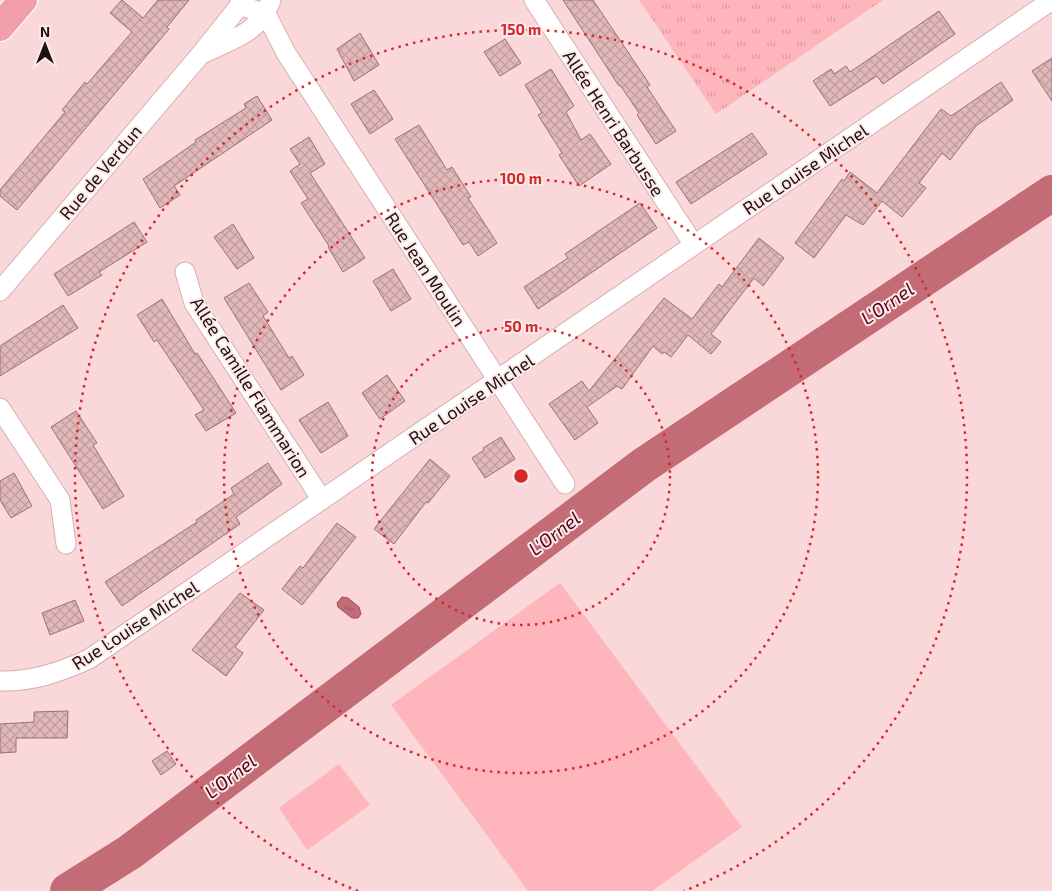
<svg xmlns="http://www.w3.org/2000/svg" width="1052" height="891" font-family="'Exo 2',sans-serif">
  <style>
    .grass { fill: url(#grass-tufts) }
    .pitch { fill: #feb5bb }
    .water { fill: url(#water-ripples); stroke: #925058 }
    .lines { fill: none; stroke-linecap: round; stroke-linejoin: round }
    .river { stroke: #c36c76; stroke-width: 36 }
    .building { fill: url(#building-cross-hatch); stroke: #987274 }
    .minor-casing { stroke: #d8aeb1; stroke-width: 21 }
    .primary-casing { stroke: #fff; stroke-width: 30 }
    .minor { stroke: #fff; stroke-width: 19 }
    .primary { stroke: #f19eaa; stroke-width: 28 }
    .ring { fill: none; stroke: #d62828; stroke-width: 2.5; stroke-dasharray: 2.5 5 }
    .labels { text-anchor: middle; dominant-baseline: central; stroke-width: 4; stroke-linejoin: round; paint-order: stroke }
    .street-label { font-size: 18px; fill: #1f1012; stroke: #fceaeb }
    .water-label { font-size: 19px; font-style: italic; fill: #540119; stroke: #fceaeb }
    .centre { fill: #d62828; stroke: #fceaeb; stroke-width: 2.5 }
    .ring-label { font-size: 15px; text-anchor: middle; font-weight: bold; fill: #d62828; stroke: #fceaeb; stroke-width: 4; stroke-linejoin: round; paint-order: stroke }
  </style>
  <defs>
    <pattern id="grass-tufts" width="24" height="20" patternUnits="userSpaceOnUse" patternTransform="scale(1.25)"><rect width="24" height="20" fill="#feb5bb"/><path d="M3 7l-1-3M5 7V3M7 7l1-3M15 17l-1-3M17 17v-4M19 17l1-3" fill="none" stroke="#d99ba0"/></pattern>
    <pattern id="water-ripples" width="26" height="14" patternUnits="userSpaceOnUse" patternTransform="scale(1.25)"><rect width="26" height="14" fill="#c36c76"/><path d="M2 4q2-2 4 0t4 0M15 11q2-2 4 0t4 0" fill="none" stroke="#9e575f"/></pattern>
    <pattern id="building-cross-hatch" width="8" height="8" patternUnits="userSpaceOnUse" patternTransform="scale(1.25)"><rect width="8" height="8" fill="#e1b7ba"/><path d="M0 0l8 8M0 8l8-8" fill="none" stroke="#c19c9f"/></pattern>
  </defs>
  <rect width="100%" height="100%" fill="#fad8da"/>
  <!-- grass -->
  <path class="grass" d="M639 0H883L716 114Z"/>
  <!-- pitch -->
  <path class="pitch" d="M560 583 742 827 652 891H528L391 705Z
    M339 764 370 805 307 850 279 808Z"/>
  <!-- water -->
  <path class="water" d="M342 597 348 598 359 607 361 614 358 618H352L338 607 337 603Z"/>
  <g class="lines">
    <!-- river -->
    <path class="river" d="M68 891 130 852 644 465 1052 193"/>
  </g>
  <!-- building -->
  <path class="building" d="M122 0 143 18 158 0H189L167 27 169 29 17 210 0 196V190L65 112 62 110 85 82 87 84 132 32 110 13Z
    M563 0H593L650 85 647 87 676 131 656 144 637 115 639 113 620 85 619 86Z
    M939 11 955 34 883 84 877 76 830 106 813 81 831 69 834 74 846 66 850 72Z
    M360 33 379 65 354 81 337 49Z
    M505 39 521 63 500 76 484 52Z
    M1052 58V101L1032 71Z
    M551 69 574 106 566 112 581 140 590 134 611 164 579 186 559 155 562 153 538 115 542 113 525 85Z
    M1001 82 1013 100 976 126 950 160 942 153 919 183 926 188 902 217 882 201 863 225 846 215 814 258 795 243 842 179 844 181 850 172 877 193 941 109 951 116Z
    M374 90 393 119 370 134 351 104Z
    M257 96 272 120 174 186 180 195 160 208 143 179 196 142 195 140 246 108 244 104Z
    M419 125 447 170 452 167 471 197 468 198 497 243 478 256 469 242 463 245 395 139Z
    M752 133 767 154 691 204 676 182Z
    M309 137 325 164 310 173 365 258 343 272 328 247 329 246 301 203 308 199 290 171 300 164 290 149Z
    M640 203 657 228 538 309 524 287 568 258 565 254Z
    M134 222 147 242 99 272 102 275 68 296 54 274Z
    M233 224 254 258 237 269 214 237Z
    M759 238 784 258 763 286 754 278 711 334 721 342 711 354 688 335 671 357 664 352 662 354 653 346 622 389 617 386 587 407 598 423 575 440 549 404 582 381 589 391 664 298 692 319 719 284 722 287Z
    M393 269 411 299 391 311 373 281Z
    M249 283 268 312 263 316 289 358 292 356 304 375 281 390 224 298Z
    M162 299 195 354 197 353 236 413 206 431 195 415 204 410 157 340 154 342 137 315Z
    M63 305 78 328 0 376V346Z
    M387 375 405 401 380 419 362 393Z
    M328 402 348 436 321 453 299 420Z
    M76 411 97 443 93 445 124 496 103 509 51 427Z
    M501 437 515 459 485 478 472 458 484 450 483 448Z
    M430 459 450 476 428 503 426 502 394 544 374 529Z
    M268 463 282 484 236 517 240 524 122 606 105 582 197 522 196 520 234 494 231 488Z
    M14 473 32 506 11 518 0 500V481Z
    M337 523 356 537 302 605 282 589 300 566 303 568Z
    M240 593 264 610 235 647 243 653 226 676 192 650Z
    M75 600 84 621 50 635 42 613Z
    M68 711 67 738H16V752L0 753V724L34 722V712Z
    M167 751 176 764 161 775 152 761Z"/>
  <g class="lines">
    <!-- minor casing -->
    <g class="minor-casing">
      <path id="minor" d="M534 0 694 245
        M239 5 266 14 286 53 565 484
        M204 53C233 39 260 33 271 0
        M185 272 194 303 322 500
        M0 291 201 54 244 0
        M0 408 60 500 66 544
        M0 681C32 682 61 672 89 659L1052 0"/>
    </g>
    <!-- primary casing -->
    <g class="primary-casing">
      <path id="primary" d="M0 27 23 0"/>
    </g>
    <!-- minor -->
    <use href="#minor" class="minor"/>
    <!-- primary -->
    <use href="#primary" class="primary"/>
  </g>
  <!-- distance rings -->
  <g class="ring">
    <circle cx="521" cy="476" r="149"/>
    <circle cx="521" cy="476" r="297"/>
    <path d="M358 891A446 446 0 1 1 684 891"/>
  </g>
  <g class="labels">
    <!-- street labels -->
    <g class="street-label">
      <text transform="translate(614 123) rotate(57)">Allée Henri Barbusse</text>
      <text transform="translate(805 169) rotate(-34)">Rue Louise Michel</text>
      <text transform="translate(100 172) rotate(-50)">Rue de Verdun</text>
      <text transform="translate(426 269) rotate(57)">Rue Jean Moulin</text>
      <text transform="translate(251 387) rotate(58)">Allée Camille Flammarion</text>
      <text transform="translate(471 399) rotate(-34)">Rue Louise Michel</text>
      <text transform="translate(135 625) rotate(-33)">Rue Louise Michel</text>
    </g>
    <!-- water labels -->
    <g class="water-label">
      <text transform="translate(887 303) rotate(-34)">L'Ornel</text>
      <text transform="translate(554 533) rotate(-37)">L'Ornel</text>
      <text transform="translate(230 776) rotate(-37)">L'Ornel</text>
    </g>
  </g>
  <circle cx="521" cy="476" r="8" class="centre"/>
  <g class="ring-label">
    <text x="521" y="35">150 m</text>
    <text x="521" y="184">100 m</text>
    <text x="521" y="332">50 m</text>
  </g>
  <!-- north arrow -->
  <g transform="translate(45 45)" stroke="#fceaeb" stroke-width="4" paint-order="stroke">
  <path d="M0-4L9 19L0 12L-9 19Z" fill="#1f1012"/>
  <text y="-8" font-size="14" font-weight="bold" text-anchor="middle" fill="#1f1012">N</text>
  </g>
</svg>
